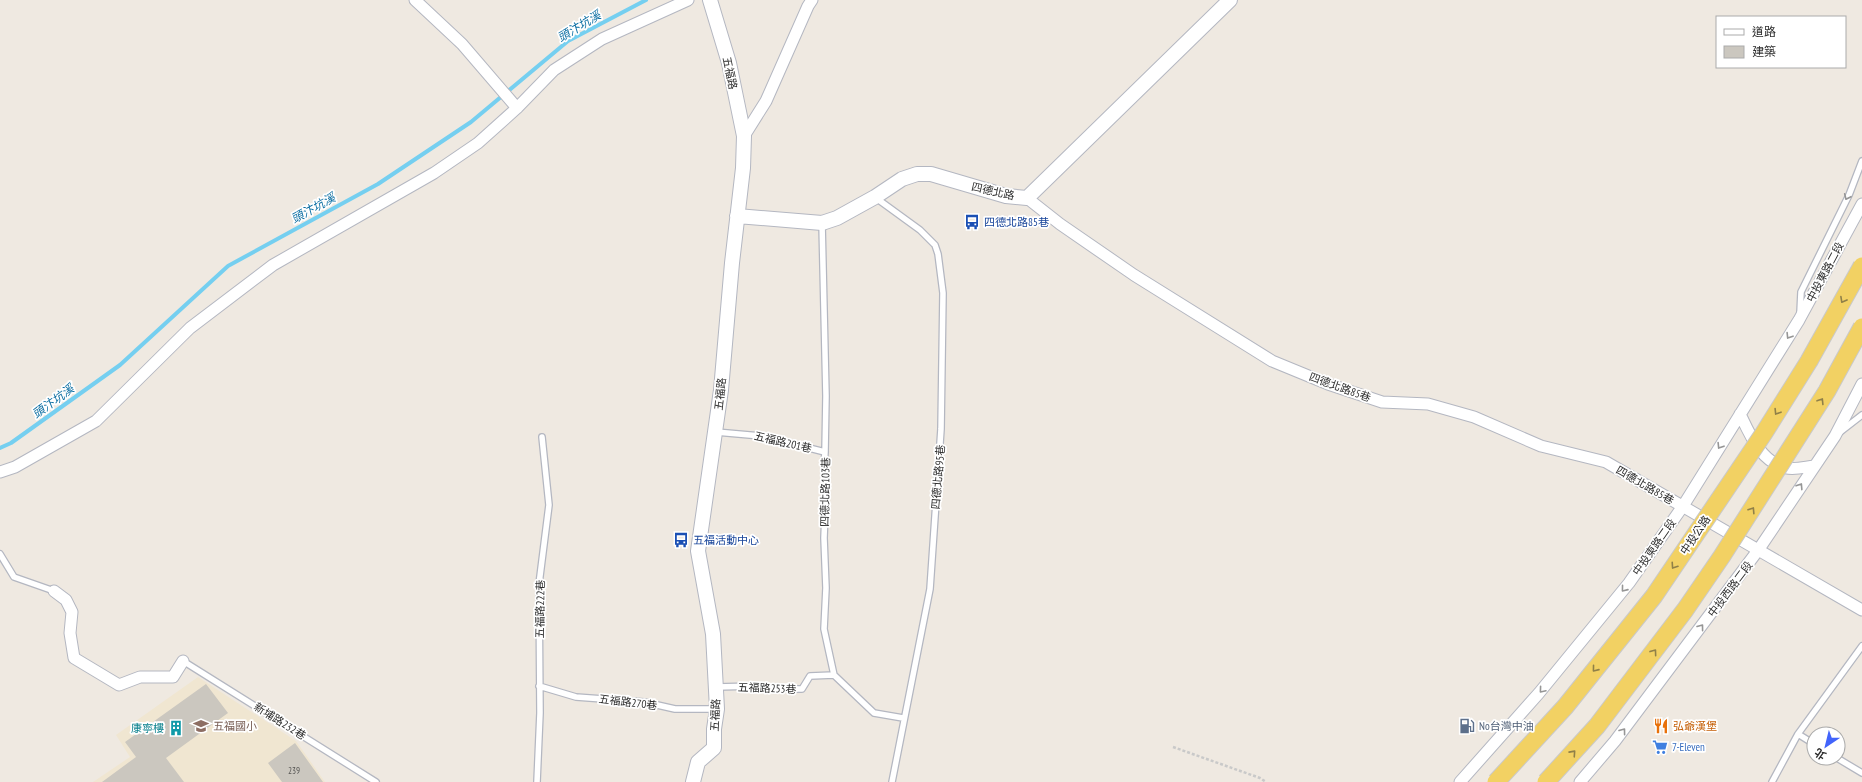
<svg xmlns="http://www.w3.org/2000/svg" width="1862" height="782" font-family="'PT Sans Narrow','Noto Sans TC',sans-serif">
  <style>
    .education { fill: #f0e6d1 }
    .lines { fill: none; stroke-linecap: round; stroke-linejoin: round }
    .stream { stroke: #75cff0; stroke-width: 4 }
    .building { fill: #cbc7bf }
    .service-casing { stroke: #b4b7c1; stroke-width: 8 }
    .minor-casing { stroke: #b4b7c1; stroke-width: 13 }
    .tertiary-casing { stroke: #b4b7c1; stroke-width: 16 }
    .path { stroke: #c9c9c9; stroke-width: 2.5; stroke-dasharray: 3 2; stroke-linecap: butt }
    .service { stroke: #fff; stroke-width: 5.5 }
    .minor { stroke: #fff; stroke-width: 11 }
    .tertiary { stroke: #fff; stroke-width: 14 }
    .primary-bridge-casing { stroke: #c9c9c9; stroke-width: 19; stroke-linecap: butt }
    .primary-bridge { stroke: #f2d163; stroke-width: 17 }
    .oneway { stroke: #969696 }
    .oneway2 { stroke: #908048 }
    .labels { text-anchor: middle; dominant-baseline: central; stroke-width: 3.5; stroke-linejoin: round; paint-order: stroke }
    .number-label { font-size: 9px; fill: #555452 }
    .street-label { font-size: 11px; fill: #2e2e2e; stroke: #fff }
    .transit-label { font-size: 11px; fill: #164399; stroke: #fff; text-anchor: start }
    .education-label { font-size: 11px; fill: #785e54; stroke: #fff; text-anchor: start }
    .service-label { font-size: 11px; fill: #4e5e75; stroke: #fff; text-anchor: start }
    .food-label { font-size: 11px; fill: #c56008; stroke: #fff; text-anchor: start }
    .culture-label { font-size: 11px; fill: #0d838f; stroke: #fff; text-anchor: end }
    .shop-label { font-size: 11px; fill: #366cbe; stroke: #fff; text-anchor: start }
    .water-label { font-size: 12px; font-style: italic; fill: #0d6fa3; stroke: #fff }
  </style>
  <rect width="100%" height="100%" fill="#efe9e1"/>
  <!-- education -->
  <path class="education" d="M198 677 296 741 325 782H93L130 757 116 735Z"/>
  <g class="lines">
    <!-- stream -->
    <path class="stream" d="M0 448 11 443 120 365 228 266 378 184 471 122 568 41 646 0"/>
  </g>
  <!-- building -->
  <path class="building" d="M206 684 228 713 166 758 184 782H102L136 757 125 742Z
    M295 743 323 782H282L279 778 268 763Z"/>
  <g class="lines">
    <!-- service casing -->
    <g class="service-casing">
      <path id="service" d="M876 198 920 230 935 245 938 254 943 293 941 429 930 589 892 782
        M822 223 826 396 825 452 824 467 826 487 824 538 826 588 824 629 834 675 874 713 903 718
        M1800 313 1801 292 1849 195 1862 161
        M716 432 761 436 825 452
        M1840 432 1862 415
        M0 554 14 577 54 591
        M183 661 376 782
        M539 686 576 697 644 702 675 709H717
        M716 687 756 686 781 689H802L810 676 834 675
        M1798 734 1814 744
        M1837 758 1862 773
        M537 782 540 713 539 584 549 505 542 437
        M1772 782 1798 734 1862 646"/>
    </g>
    <!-- minor casing -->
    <g class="minor-casing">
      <path id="minor" d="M415 0 462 44 517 108
        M744 136 766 101 808 6 812 0
        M1027 198 1060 224 1134 275 1272 361 1328 384 1382 402 1428 404 1474 417 1541 446 1606 462 1862 610
        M1740 414C1750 435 1761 462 1786 468 1795 470 1805 467 1814 466
        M0 472 15 467 96 421 190 328 273 265 434 173 478 143 517 108 554 70 602 39 688 0
        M54 591 66 600 72 612 70 633 74 658 119 685 140 677H173L183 661
        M1460 782 1539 693 1629 583 1683 506 1799 320 1862 204
        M1580 782 1615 741 1759 549 1835 436 1862 384"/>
    </g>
    <!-- tertiary casing -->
    <g class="tertiary-casing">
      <path id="tertiary" d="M737 216 822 223 837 218 875 197 902 179 917 174H931L1006 196 1027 198 1230 0
        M693 782 698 762 714 748V729L717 709 713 634 698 551 721 390 732 263 743 168 744 136 729 63 710 0"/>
    </g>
    <!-- path -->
    <path class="path" d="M1173 747 1260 778 1266 782"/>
    <!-- service -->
    <use href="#service" class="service"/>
    <!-- minor -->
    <use href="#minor" class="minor"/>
    <!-- tertiary -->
    <use href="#tertiary" class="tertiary"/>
    <!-- primary-bridge casing -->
    <g class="primary-bridge-casing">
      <path id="primary-bridge" d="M1496 782 1565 707 1654 596 1764 433 1809 361 1862 266
        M1546 782 1597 726 1685 610 1722 556 1827 391 1862 327"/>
    </g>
    <!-- primary-bridge -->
    <use href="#primary-bridge" class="primary-bridge"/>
  </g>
  <!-- one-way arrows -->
  <defs><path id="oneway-chevron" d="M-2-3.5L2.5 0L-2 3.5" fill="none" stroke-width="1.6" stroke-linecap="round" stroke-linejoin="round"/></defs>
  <g class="oneway">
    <use href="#oneway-chevron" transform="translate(1847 197) rotate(115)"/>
    <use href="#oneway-chevron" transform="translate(1789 336) rotate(122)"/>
    <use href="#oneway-chevron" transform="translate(1720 446) rotate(122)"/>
    <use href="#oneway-chevron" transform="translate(1800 486) rotate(-57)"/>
    <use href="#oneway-chevron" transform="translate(1624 589) rotate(129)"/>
    <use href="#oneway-chevron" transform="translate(1701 627) rotate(-53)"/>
    <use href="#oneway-chevron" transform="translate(1542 690) rotate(130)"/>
    <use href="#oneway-chevron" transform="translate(1623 731) rotate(-53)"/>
  </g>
  <g class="oneway2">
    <use href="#oneway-chevron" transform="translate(1843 300) rotate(119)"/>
    <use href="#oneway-chevron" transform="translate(1821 401) rotate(-58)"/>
    <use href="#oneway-chevron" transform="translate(1777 412) rotate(122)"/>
    <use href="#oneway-chevron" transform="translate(1752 510) rotate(-57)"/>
    <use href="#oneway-chevron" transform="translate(1674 566) rotate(124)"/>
    <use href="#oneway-chevron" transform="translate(1654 652) rotate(-54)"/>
    <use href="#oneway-chevron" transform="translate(1595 669) rotate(129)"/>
    <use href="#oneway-chevron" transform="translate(1573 753) rotate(-48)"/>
  </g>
  <!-- icons -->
  <defs>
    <g id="bus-bare" transform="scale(1.2)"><path d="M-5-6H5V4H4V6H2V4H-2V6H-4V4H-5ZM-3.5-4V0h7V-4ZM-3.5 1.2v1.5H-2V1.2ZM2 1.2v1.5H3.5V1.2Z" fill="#1a4fb4" stroke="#fff" stroke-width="2.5" paint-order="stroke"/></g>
    <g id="school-bare" transform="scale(1.2)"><path d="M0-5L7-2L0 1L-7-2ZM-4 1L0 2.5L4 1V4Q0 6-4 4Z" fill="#8d6e63" stroke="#fff" stroke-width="2.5" paint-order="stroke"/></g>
    <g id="fuel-bare" transform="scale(1.2)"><path d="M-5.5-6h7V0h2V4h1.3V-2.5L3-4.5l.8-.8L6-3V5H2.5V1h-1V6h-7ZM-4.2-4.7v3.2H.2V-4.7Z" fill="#5c6f8a" stroke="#fff" stroke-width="2.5" paint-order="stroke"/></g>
    <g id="restaurant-bare" transform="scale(1.2)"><path d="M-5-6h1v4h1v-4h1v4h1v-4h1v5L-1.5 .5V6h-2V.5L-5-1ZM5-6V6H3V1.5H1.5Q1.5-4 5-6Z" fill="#e8710a" stroke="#fff" stroke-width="2.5" paint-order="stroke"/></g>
    <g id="building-bare" transform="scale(1.2)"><path d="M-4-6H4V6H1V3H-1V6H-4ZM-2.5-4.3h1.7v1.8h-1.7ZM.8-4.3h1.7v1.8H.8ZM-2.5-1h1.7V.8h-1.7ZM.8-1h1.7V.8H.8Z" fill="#0f9aa8" stroke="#fff" stroke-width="2.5" paint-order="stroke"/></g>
    <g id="supermarket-bare" transform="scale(1.2)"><path d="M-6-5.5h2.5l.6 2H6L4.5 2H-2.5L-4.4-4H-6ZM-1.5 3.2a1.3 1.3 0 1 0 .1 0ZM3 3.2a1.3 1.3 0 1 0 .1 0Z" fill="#3f7fe0" stroke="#fff" stroke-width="2.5" paint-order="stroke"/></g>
  </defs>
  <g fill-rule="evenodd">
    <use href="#bus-bare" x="972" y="222"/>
    <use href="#bus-bare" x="681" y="540"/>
    <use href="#school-bare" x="201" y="726"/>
    <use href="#fuel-bare" x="1467" y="726"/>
    <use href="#restaurant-bare" x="1661" y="726"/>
    <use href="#building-bare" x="176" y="728"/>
    <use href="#supermarket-bare" x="1660" y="747"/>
  </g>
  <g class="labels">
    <!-- number labels -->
    <g class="number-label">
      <text x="294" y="770">239</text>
    </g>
    <!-- street labels -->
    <g class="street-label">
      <text transform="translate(730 73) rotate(78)">五福路</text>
      <text transform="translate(993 191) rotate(13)">四德北路</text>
      <text transform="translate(1825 272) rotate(-62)">中投東路二段</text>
      <text transform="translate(1340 387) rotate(20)">四德北路85巷</text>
      <text transform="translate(720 394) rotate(-84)">五福路</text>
      <text transform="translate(783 442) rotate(13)">五福路201巷</text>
      <text transform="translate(938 477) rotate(-85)">四德北路95巷</text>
      <text transform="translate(1645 485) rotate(30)">四德北路85巷</text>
      <text transform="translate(825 492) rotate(-89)">四德北路103巷</text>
      <text transform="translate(1695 535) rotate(-56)">中投公路</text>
      <text transform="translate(1654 547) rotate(-55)">中投東路二段</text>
      <text transform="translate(1730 589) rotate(-53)">中投西路二段</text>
      <text transform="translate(540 609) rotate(-89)">五福路222巷</text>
      <text transform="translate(767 688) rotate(2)">五福路253巷</text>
      <text transform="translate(628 702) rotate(7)">五福路270巷</text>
      <text transform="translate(715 715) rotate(-87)">五福路</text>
      <text transform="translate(280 721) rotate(32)">新埔路232巷</text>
    </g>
    <!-- transit labels -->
    <g class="transit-label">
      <text x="984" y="222">四德北路85巷</text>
      <text x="693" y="540">五福活動中心</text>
    </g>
    <!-- education labels -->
    <g class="education-label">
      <text x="213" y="726">五福國小</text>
    </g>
    <!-- service labels -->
    <g class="service-label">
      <text x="1479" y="726">No台灣中油</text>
    </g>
    <!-- food labels -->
    <g class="food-label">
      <text x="1673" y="726">弘爺漢堡</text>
    </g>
    <!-- culture labels -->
    <g class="culture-label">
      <text x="164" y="728">康寧樓</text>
    </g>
    <!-- shop labels -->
    <g class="shop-label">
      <text x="1672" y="747">7-Eleven</text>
    </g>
    <!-- water labels -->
    <g class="water-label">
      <text transform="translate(579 26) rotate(-31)">頭汴坑溪</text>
      <text transform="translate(313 208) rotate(-29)">頭汴坑溪</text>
      <text transform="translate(53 401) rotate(-36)">頭汴坑溪</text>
    </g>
  </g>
  <!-- legend -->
  <rect x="1716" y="16" width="130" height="52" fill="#ffffff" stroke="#ababab"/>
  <rect x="1724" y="29" width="20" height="6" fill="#ffffff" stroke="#ababab"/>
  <text x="1752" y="36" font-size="12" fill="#2e2e2e">道路</text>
  <rect x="1724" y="46" width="20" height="12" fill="#cbc7bf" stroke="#ababab"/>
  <text x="1752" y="56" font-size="12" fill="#2e2e2e">建築</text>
  <!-- north arrow -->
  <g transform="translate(1826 746) rotate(215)"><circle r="19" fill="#ffffff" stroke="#ababab"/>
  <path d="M0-3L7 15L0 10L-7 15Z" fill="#4264fb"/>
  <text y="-6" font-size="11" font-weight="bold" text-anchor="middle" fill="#2e2e2e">北</text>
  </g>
</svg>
